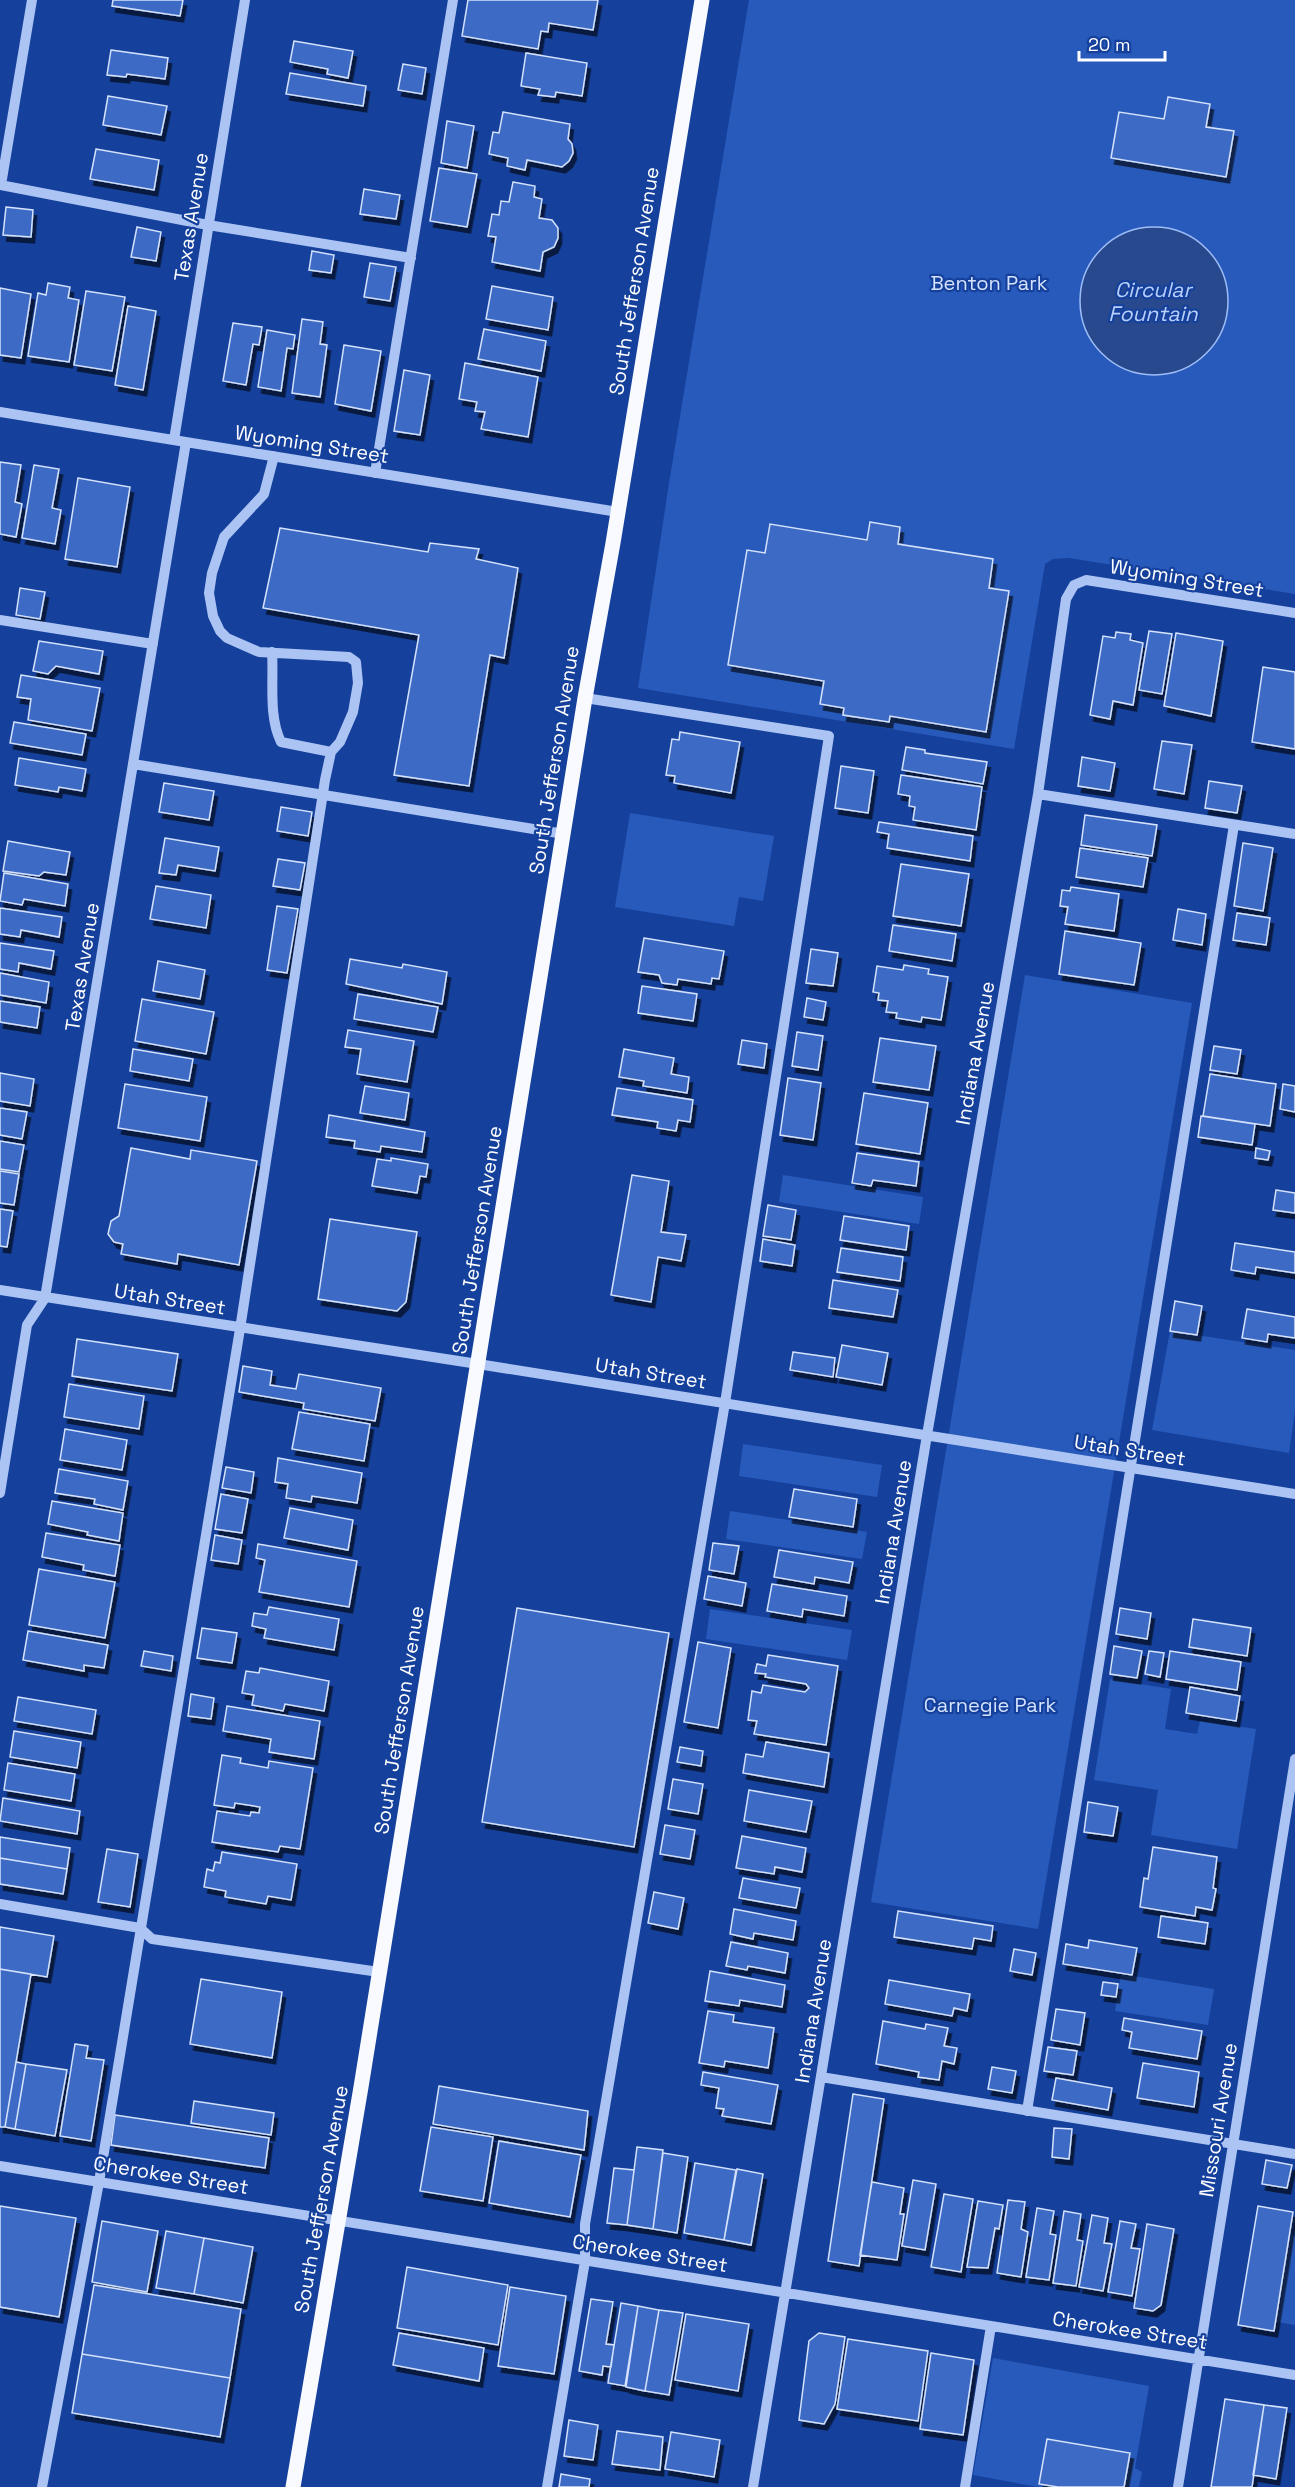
<svg xmlns="http://www.w3.org/2000/svg" width="1295" height="2487" font-family="'Space Grotesk',sans-serif">
  <style>
    .green { fill: #285abb }
    .water { fill: #28498e; stroke: #9ebdf6; stroke-width: 1.5 }
    .building { fill: #3d6ac4; stroke: #d4e2fd; stroke-width: 1.5; filter: url(#shadow) }
    .lines { fill: none; stroke-linecap: round; stroke-linejoin: round }
    .minor { stroke: #acc4f3; stroke-width: 10 }
    .major { stroke: #f8faff; stroke-width: 15 }
    .labels { text-anchor: middle; dominant-baseline: central; stroke-width: 4.5; stroke-linejoin: round; paint-order: stroke }
    .street-label { font-size: 20px; fill: #fff; stroke: #15419d }
    .park-label { font-size: 20px; fill: #d4e2fd; stroke: #15419d }
    .water-label { font-size: 21px; font-style: italic; fill: #b8cffa; stroke: #15419d }
  </style>
  <defs>
    <filter id="shadow"><feDropShadow dx="3.5" dy="6" stdDeviation="0" flood-color="#0009"/></filter>
  </defs>
  <rect width="100%" height="100%" fill="#15419d"/>
  <!-- green -->
  <path class="green" d="M749 0H1295V594L1069 558 1053 559 1045 564 1014 749 638 688 669 483Z
    M630 813 774 836 763 901 739 897 734 926 615 907Z
    M1025 975 1192 1003 1038 1929 871 1902Z
    M783 1175 923 1197 919 1224 779 1202Z
    M1170 1331 1295 1350V1411L1289 1453 1152 1430Z
    M743 1444 882 1465 877 1497 739 1476Z
    M730 1511 867 1532 862 1559 726 1539Z
    M710 1609 852 1630 847 1660 706 1639Z
    M1110 1679 1171 1689 1165 1729 1197 1734 1200 1721 1256 1729 1237 1849 1151 1835 1158 1790 1094 1780Z
    M1121 1974 1214 1989 1208 2025 1115 2011Z
    M1289 2235 1295 2236V2325L1276 2322Z
    M993 2358 1149 2386 1135 2468 1142 2472 1139 2487H1038L973 2475Z"/>
  <!-- water -->
  <path class="water" d="M1080 301a74 74 0 1 1 148 0a74 74 0 1 1-148 0Z"/>
  <!-- building -->
  <path class="building" d="M113 0H183L180 16 112 6Z
    M468 0H598L593 30 549 23 548 32 541 31 538 49 462 36Z
    M294 41 353 51 348 78 327 74 328 69 290 62Z
    M111 50 168 58 165 79 127 74 126 77 107 75Z
    M526 53 587 63 582 96 556 92 555 97 538 95 540 89 521 86Z
    M403 64 426 68 422 94 398 90Z
    M290 73 366 86 363 106 286 94Z
    M108 96 167 106 161 135 103 125Z
    M1168 97 1210 104 1206 127 1234 131 1226 177 1111 158 1119 112 1164 119Z
    M503 112 570 124 568 139 572 144 573 153 569 161 562 167 527 160 525 170 507 166 508 158 489 154 493 132 499 133Z
    M447 121 474 126 467 168 441 163Z
    M96 149 159 160 154 190 90 179Z
    M439 168 477 174 467 227 430 221Z
    M513 182 535 186 534 197 542 199 539 218 552 220 558 228V238L554 247 543 252 540 271 492 262 496 237 488 236 492 214 499 215 501 201 509 202Z
    M364 189 400 195 396 219 360 214Z
    M6 207 33 210 31 237 3 235Z
    M137 227 161 232 156 261 131 257Z
    M312 251 334 255 331 273 309 270Z
    M370 263 396 267 390 301 364 297Z
    M48 283 70 287 68 298 79 300 69 362 28 356 38 293 46 295Z
    M492 286 553 297 548 330 486 319Z
    M0 288 31 294 21 358 0 355Z
    M86 291 125 297 112 371 74 365Z
    M128 306 156 311 143 390 115 385Z
    M302 319 323 322 320 344 327 345 320 397 292 393Z
    M233 323 262 327 259 345 253 344 246 385 223 381Z
    M484 329 546 341 541 371 478 359Z
    M267 330 295 335 293 349 287 348 281 391 258 387Z
    M344 345 381 351 371 411 335 404Z
    M465 363 538 377 528 437 481 429 485 412 475 411 477 402 459 399Z
    M404 370 430 375 420 435 394 431Z
    M0 462 21 465 15 502 22 504 16 537 0 534Z
    M34 465 59 469 52 508 61 510 55 544 22 538Z
    M78 478 130 487 117 567 65 559Z
    M870 522 900 527 898 544 993 559 989 588 1009 591 986 732 890 716 889 722 843 715 844 708 820 704 824 681 728 665 747 550 765 553 770 524 867 540Z
    M280 528 428 552 430 543 479 549 476 559 518 568 504 658 490 655 469 786 394 775 419 635 263 608Z
    M20 588 45 592 40 619 16 615Z
    M1149 631 1172 634 1162 694 1139 690Z
    M1116 632 1131 634 1130 640 1143 643 1133 705 1113 701 1110 719 1090 715 1103 636 1115 638Z
    M1176 633 1223 641 1211 716 1164 706Z
    M39 641 103 651 99 674 56 666 48 674 33 671Z
    M1263 667 1295 672V749L1252 742Z
    M21 675 100 688 92 731 28 720 31 699 17 697Z
    M14 722 86 734 82 755 10 743Z
    M680 732 740 742 731 793 674 783 675 776 666 775 672 739 679 740Z
    M1162 741 1192 745 1184 794 1154 789Z
    M906 747 925 750V753L987 762 983 784 902 770Z
    M1082 757 1115 763 1110 791 1078 786Z
    M19 758 86 769 82 791 59 787 58 792 15 785Z
    M841 766 874 771 868 813 835 808Z
    M901 775 982 787 976 830 913 820 915 807 909 806 910 796 898 794Z
    M1209 781 1242 786 1237 813 1205 808Z
    M164 783 214 791 209 820 159 812Z
    M281 807 312 812 308 836 277 831Z
    M1085 815 1157 825 1152 856 1081 845Z
    M879 822 973 836 970 861 887 848 889 834 877 832Z
    M165 838 219 847 215 871 178 865 176 875 159 873Z
    M8 841 70 852 66 875 44 872 39 876 3 871Z
    M1243 843 1273 848 1263 911 1234 906Z
    M1080 848 1148 858 1143 887 1076 877Z
    M278 859 305 863 300 890 273 886Z
    M901 864 969 874 961 926 893 916Z
    M4 873 68 884 65 906 24 899 22 905 0 901Z
    M156 886 211 895 206 928 150 919Z
    M1071 887 1119 894 1114 931 1065 924 1068 907 1060 906 1062 890 1070 891Z
    M277 906 298 909 287 973 267 970Z
    M0 908 62 917 59 937 21 930 20 937 0 934Z
    M1178 909 1206 914 1202 945 1173 940Z
    M1237 913 1270 918 1266 945 1233 940Z
    M893 925 956 934 952 961 889 951Z
    M1065 931 1141 943 1134 985 1059 974Z
    M644 938 724 951 719 979 712 978 711 984 678 979 677 985 662 983 659 975 638 972Z
    M0 943 54 951 51 969 19 963 18 972 0 969Z
    M811 949 838 953 833 986 806 983Z
    M350 959 402 968 403 964 447 972 442 1004 346 984Z
    M158 961 205 970 200 999 153 991Z
    M904 965 929 969 928 974 948 977 941 1020 922 1017 921 1022 896 1018 897 1013 886 1012 888 1001 878 1000 879 993 873 992 877 966 903 970Z
    M0 973 49 982 46 1003 0 995Z
    M642 986 697 994 693 1021 638 1013Z
    M358 994 438 1007 433 1032 354 1019Z
    M807 998 826 1002 823 1020 804 1017Z
    M142 999 214 1012 206 1054 135 1041Z
    M0 1001 40 1007 37 1028 0 1022Z
    M348 1030 414 1041 407 1082 357 1074 361 1049 345 1047Z
    M797 1032 823 1036 818 1070 792 1066Z
    M880 1038 936 1046 929 1090 873 1082Z
    M742 1040 767 1044 764 1068 738 1064Z
    M1214 1046 1241 1050 1237 1074 1210 1070Z
    M133 1049 193 1059 189 1081 130 1071Z
    M624 1049 674 1058 671 1074 689 1077 687 1093 643 1086 644 1081 619 1077Z
    M0 1073 34 1079 30 1106 0 1101Z
    M1210 1074 1276 1084 1270 1126 1203 1116Z
    M788 1078 821 1083 813 1140 780 1135Z
    M125 1084 207 1097 200 1141 118 1128Z
    M1283 1084 1295 1086V1112L1280 1109Z
    M365 1086 409 1093 405 1120 360 1113Z
    M617 1088 693 1100 690 1122 678 1120 676 1131 657 1128 658 1122 612 1115Z
    M864 1093 928 1103 920 1154 856 1144Z
    M0 1108 27 1112 22 1139 0 1135Z
    M329 1115 425 1132 422 1152 381 1146 380 1152 354 1148 355 1141 326 1137Z
    M1201 1116 1255 1124 1252 1145 1198 1137Z
    M0 1141 24 1145 19 1172 0 1169Z
    M131 1148 190 1159 191 1150 257 1161 239 1265 178 1254 177 1264 121 1254 123 1244 114 1242 108 1234 111 1221 119 1216Z
    M1256 1148 1270 1151 1268 1160 1255 1158Z
    M857 1153 919 1162 916 1186 873 1180 871 1186 852 1183Z
    M391 1158 428 1164 426 1177 420 1176 417 1193 372 1186 377 1159 391 1161Z
    M0 1171 19 1174 14 1205 0 1203Z
    M632 1175 669 1181 661 1232 686 1235 681 1261 658 1257 651 1302 611 1295Z
    M1276 1190 1295 1193V1213L1273 1210Z
    M768 1205 796 1210 791 1240 763 1236Z
    M0 1209 13 1211 7 1247 0 1246Z
    M844 1216 909 1226 906 1250 840 1240Z
    M330 1219 417 1232 406 1302 397 1311 318 1299Z
    M763 1239 795 1245 792 1266 760 1261Z
    M1235 1243 1295 1252V1273L1256 1267 1255 1274 1231 1270Z
    M841 1248 903 1257 900 1281 837 1272Z
    M833 1280 898 1290 893 1317 829 1308Z
    M1175 1301 1202 1306 1197 1335 1170 1331Z
    M1247 1309 1295 1317V1338L1268 1334 1267 1342 1242 1338Z
    M77 1339 178 1354 172 1391 72 1376Z
    M842 1345 888 1353 882 1385 836 1377Z
    M793 1352 835 1358 833 1377 790 1370Z
    M243 1366 272 1371 270 1385 296 1389 299 1374 381 1388 375 1421 303 1409 304 1403 239 1392Z
    M69 1384 144 1396 139 1429 64 1417Z
    M299 1412 370 1424 364 1461 292 1449Z
    M65 1429 127 1440 122 1470 60 1460Z
    M278 1458 362 1473 357 1503 312 1496 311 1502 286 1498 288 1484 275 1482Z
    M226 1467 254 1472 251 1493 222 1488Z
    M59 1469 128 1481 123 1510 94 1504 95 1499 55 1493Z
    M794 1489 857 1499 853 1527 789 1517Z
    M221 1494 248 1499 242 1533 215 1529Z
    M52 1501 123 1513 119 1541 87 1535 88 1532 48 1524Z
    M290 1508 353 1520 348 1550 284 1538Z
    M46 1533 120 1545 115 1576 83 1570 84 1565 42 1557Z
    M215 1535 242 1540 238 1564 211 1560Z
    M713 1543 739 1546 734 1574 709 1570Z
    M258 1544 357 1561 349 1607 259 1592 265 1560 256 1558Z
    M779 1550 853 1562 849 1583 815 1577 814 1584 774 1577Z
    M39 1569 115 1582 105 1638 29 1625Z
    M708 1576 746 1583 742 1606 704 1599Z
    M772 1584 847 1596 844 1616 803 1609 802 1617 767 1611Z
    M269 1607 339 1619 334 1650 264 1638 266 1629 252 1626 254 1613 267 1615Z
    M517 1608 669 1633 634 1847 482 1822Z
    M1120 1608 1151 1613 1147 1639 1116 1634Z
    M1193 1619 1251 1628 1247 1656 1189 1647Z
    M202 1628 237 1633 232 1663 197 1658Z
    M28 1631 108 1645 104 1668 84 1665V1671L23 1660Z
    M698 1642 731 1648 718 1728 684 1722Z
    M1114 1646 1142 1651 1137 1678 1110 1674Z
    M144 1651 173 1656 171 1671 141 1666Z
    M1149 1651 1164 1653 1160 1677 1145 1674Z
    M1170 1651 1241 1662 1237 1690 1166 1679Z
    M768 1655 838 1666 826 1745 754 1734 757 1721 748 1720 752 1691 761 1693 763 1685 805 1692 809 1688 806 1684 765 1677 766 1674 755 1673 757 1664 766 1666Z
    M260 1668 329 1681 324 1711 285 1704 283 1711 252 1705 254 1695 242 1693 246 1671 259 1673Z
    M1190 1687 1240 1696 1236 1721 1186 1713Z
    M191 1694 214 1698 211 1719 188 1716Z
    M18 1697 96 1710 92 1734 14 1721Z
    M227 1706 320 1721 314 1759 269 1752 271 1739 223 1731Z
    M14 1731 81 1742 77 1768 10 1757Z
    M766 1742 829 1753 824 1787 743 1773 746 1754 763 1757Z
    M680 1747 703 1751 701 1766 677 1762Z
    M222 1755 241 1758 240 1763 268 1768 269 1761 313 1768 300 1849 280 1846 278 1852 212 1842 217 1811 250 1816 251 1812 259 1813 260 1807 235 1803 234 1808 214 1805Z
    M8 1763 75 1774 71 1801 4 1790Z
    M673 1779 703 1784 698 1814 668 1809Z
    M749 1790 812 1801 806 1832 744 1821Z
    M3 1798 80 1811 77 1834 0 1821Z
    M1088 1802 1118 1807 1113 1836 1084 1832Z
    M665 1825 695 1830 690 1859 660 1854Z
    M742 1836 806 1848 802 1872 775 1867 774 1874 736 1868Z
    M0 1837 70 1848 67 1869 0 1858Z
    M1153 1847 1217 1857 1213 1888 1216 1889 1212 1910 1196 1907 1195 1916 1140 1907 1144 1878 1148 1879Z
    M107 1849 138 1854 130 1907 98 1902Z
    M222 1852 297 1864 291 1900 268 1896 266 1904 225 1897 226 1891 204 1887 207 1869 213 1871 215 1862 220 1863Z
    M0 1858 67 1869 63 1894 0 1884Z
    M743 1878 800 1888 796 1908 739 1898Z
    M654 1892 684 1898 678 1929 648 1923Z
    M734 1909 796 1921 793 1940 754 1933 753 1939 730 1934Z
    M898 1911 993 1926 991 1941 974 1938 972 1949 894 1937Z
    M1161 1916 1208 1923 1205 1944 1158 1937Z
    M0 1927 54 1936 47 1977 0 1969Z
    M1089 1940 1137 1948 1132 1975 1063 1964 1066 1944 1088 1948Z
    M731 1942 788 1953 785 1973 748 1966 747 1970 726 1966Z
    M1014 1949 1036 1953 1032 1975 1010 1971Z
    M0 1969 31 1974 5 2127H0Z
    M710 1971 785 1985 782 2007 740 2000 739 2006 705 2001Z
    M201 1979 282 1992 272 2058 190 2044Z
    M889 1980 970 1994 967 2011 954 2008 952 2016 885 2004Z
    M1103 1982 1118 1984 1116 1997 1101 1995Z
    M1056 2009 1085 2013 1080 2045 1051 2040Z
    M708 2011 734 2015 733 2022 774 2028 768 2068 725 2061 724 2067 699 2063Z
    M1124 2018 1202 2031 1197 2059 1129 2048 1132 2032 1122 2030Z
    M883 2021 925 2029 926 2024 948 2028 944 2046 957 2048 954 2064 942 2061 939 2080 918 2077 919 2072 876 2064Z
    M75 2044 88 2046 86 2058 104 2060 91 2141 60 2136Z
    M1048 2047 1077 2051 1073 2075 1044 2071Z
    M16 2062 26 2064 15 2129 5 2127Z
    M1143 2063 1199 2072 1194 2107 1137 2098Z
    M26 2064 67 2070 55 2136 15 2129Z
    M992 2067 1016 2071 1012 2093 988 2089Z
    M703 2072 778 2085 771 2124 722 2116 724 2109 716 2108 719 2088 701 2085Z
    M1056 2078 1112 2088 1108 2110 1052 2100Z
    M439 2086 588 2111 584 2150 433 2124Z
    M853 2094 884 2099 859 2266 828 2261Z
    M194 2101 274 2113 271 2135 191 2123Z
    M115 2115 269 2138 265 2168 111 2145Z
    M431 2127 493 2137 483 2201 420 2191Z
    M1054 2128 1072 2129 1069 2159 1052 2157Z
    M499 2141 581 2155 570 2217 489 2203Z
    M637 2147 663 2150 653 2229 627 2225Z
    M663 2153 688 2157 677 2233 653 2229Z
    M1266 2160 1292 2165 1287 2188 1262 2184Z
    M695 2163 736 2170 724 2240 684 2233Z
    M614 2168 634 2170 627 2225 607 2223Z
    M737 2169 763 2174 751 2245 724 2240Z
    M913 2180 936 2184 925 2250 902 2246Z
    M872 2182 904 2188 900 2214H904L897 2260 860 2255Z
    M944 2194 973 2199 961 2272 931 2267Z
    M1008 2200 1025 2202 1021 2229 1028 2232 1021 2277 997 2273Z
    M978 2201 1003 2205 999 2229 995 2228 988 2268 967 2267Z
    M0 2206 76 2218 59 2317 0 2307Z
    M1258 2206 1293 2212 1274 2331 1238 2325Z
    M1037 2208 1054 2211 1050 2234 1056 2235 1049 2280 1026 2277Z
    M1064 2211 1081 2214 1077 2240 1083 2241 1076 2286 1053 2283Z
    M1092 2215 1108 2218 1104 2243 1112 2244 1103 2291 1079 2287Z
    M102 2221 158 2231 147 2292 92 2282Z
    M1120 2221 1136 2224 1131 2248 1140 2249 1132 2296 1108 2292Z
    M1147 2224 1174 2229 1161 2305 1153 2311 1134 2308Z
    M166 2231 204 2238 194 2294 156 2288Z
    M204 2238 253 2247 243 2303 194 2294Z
    M407 2267 508 2285 498 2345 397 2328Z
    M94 2285 241 2309 230 2378 82 2354Z
    M510 2287 566 2296 554 2374 498 2366Z
    M591 2299 613 2302 606 2344 614 2345 611 2367 603 2366 602 2375 579 2371Z
    M621 2303 638 2306 625 2386 608 2383Z
    M638 2306 659 2310 645 2391 626 2387Z
    M659 2310 683 2313 669 2395 645 2391Z
    M686 2314 749 2324 738 2391 675 2380Z
    M399 2333 484 2348 479 2381 393 2365Z
    M819 2333 845 2337 835 2404 824 2424 799 2420 809 2341Z
    M848 2339 928 2351 918 2421 837 2409Z
    M931 2353 974 2360 963 2435 920 2429Z
    M82 2354 230 2378 220 2437 72 2413Z
    M1225 2399 1264 2405 1252 2487H1211Z
    M1264 2405 1287 2408 1276 2479 1253 2475Z
    M569 2420 598 2425 593 2460 564 2456Z
    M617 2431 663 2437 660 2470 612 2464Z
    M671 2432 720 2440 714 2477 665 2469Z
    M1047 2439 1130 2453 1124 2487H1058L1039 2484Z
    M561 2474 590 2479 589 2487H559Z"/>
  <g class="lines">
    <!-- minor -->
    <path class="minor" d="M0 185 208 225 411 258
      M1 185 32 0
      M0 412 618 512
      M174 440 245 0
      M375 473 453 0
      M0 620 153 644
      M272 652C274 680 268 716 281 742L331 752
      M133 764 564 834
      M1038 794 1295 834
      M0 1290 478 1364 1295 1494
      M0 1493 27 1325 45 1298 186 442
      M0 1904 140 1928 152 1939 379 1972
      M821 2077 1295 2154
      M1027 2111 1234 825
      M0 2166 1295 2375
      M42 2487 99 2182 240 1329 325 780 331 752 340 742 353 712 358 683 356 662 349 657 259 652 227 638 220 631 213 616 209 593 212 573 224 537 264 494 274 456
      M547 2487 585 2261V2224L725 1403 829 736 585 698
      M753 2487 927 1435 1038 794 1066 599 1074 585 1086 580 1295 613
      M965 2487 991 2326
      M1178 2487 1295 1759"/>
    <!-- major -->
    <path class="major" d="M293 2487 361 2087 585 698 613 543 702 0"/>
  </g>
  <g class="labels">
    <!-- street labels -->
    <g class="street-label">
      <text transform="translate(191 217) rotate(-81)">Texas Avenue</text>
      <text transform="translate(634 281) rotate(-81)">South Jefferson Avenue</text>
      <text transform="translate(312 444) rotate(9)">Wyoming Street</text>
      <text transform="translate(1187 578) rotate(9)">Wyoming Street</text>
      <text transform="translate(554 760) rotate(-81)">South Jefferson Avenue</text>
      <text transform="translate(82 967) rotate(-81)">Texas Avenue</text>
      <text transform="translate(975 1053) rotate(-80)">Indiana Avenue</text>
      <text transform="translate(477 1240) rotate(-81)">South Jefferson Avenue</text>
      <text transform="translate(170 1299) rotate(9)">Utah Street</text>
      <text transform="translate(651 1373) rotate(9)">Utah Street</text>
      <text transform="translate(1130 1450) rotate(9)">Utah Street</text>
      <text transform="translate(893 1532) rotate(-81)">Indiana Avenue</text>
      <text transform="translate(399 1720) rotate(-81)">South Jefferson Avenue</text>
      <text transform="translate(813 2011) rotate(-81)">Indiana Avenue</text>
      <text transform="translate(1218 2120) rotate(-81)">Missouri Avenue</text>
      <text transform="translate(171 2175) rotate(9)">Cherokee Street</text>
      <text transform="translate(321 2199) rotate(-80)">South Jefferson Avenue</text>
      <text transform="translate(650 2253) rotate(9)">Cherokee Street</text>
      <text transform="translate(1130 2330) rotate(9)">Cherokee Street</text>
    </g>
    <!-- park labels -->
    <g class="park-label">
      <text x="989" y="283">Benton Park</text>
      <text x="990" y="1705">Carnegie Park</text>
    </g>
    <!-- water labels -->
    <g class="water-label">
      <text x="1153" y="289">Circular<tspan x="1153" dy="24">Fountain</tspan></text>
    </g>
  </g>
  <!-- scale -->
  <path d="M1079 51v9h86v-9" fill="none" stroke="#ffffff" stroke-width="3"/>
  <text x="1088" y="51" font-size="18" fill="#ffffff" stroke="#15419d" stroke-width="4.5" paint-order="stroke">20 m</text>
</svg>
